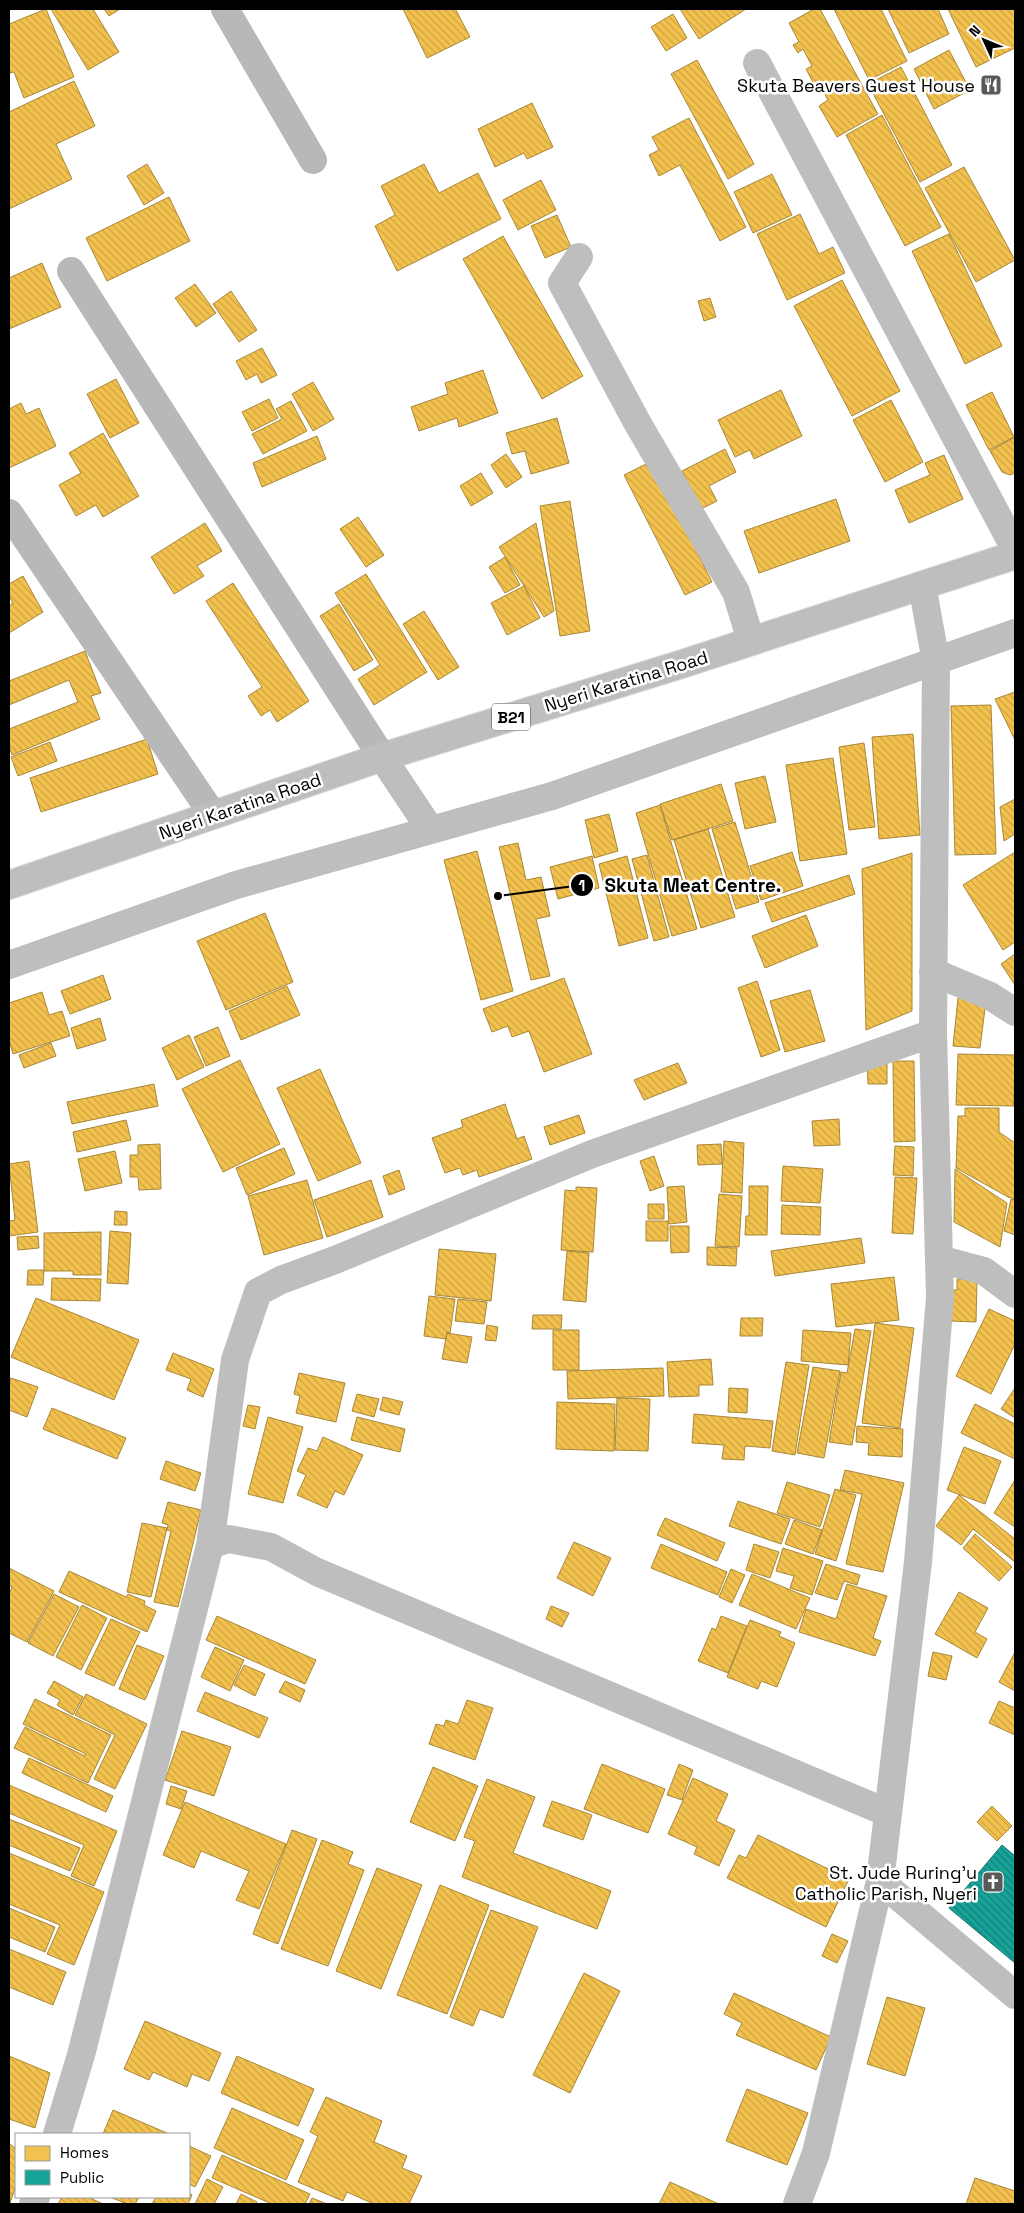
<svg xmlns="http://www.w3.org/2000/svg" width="1024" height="2213" font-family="'Space Grotesk',sans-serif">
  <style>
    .homes { fill: url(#homes-back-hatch); stroke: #a98737 }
    .public { fill: url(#public-back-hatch); stroke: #10726a }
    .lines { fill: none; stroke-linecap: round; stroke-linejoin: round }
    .highway-casing { stroke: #dbdbdb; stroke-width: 30 }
    .street { stroke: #bebebe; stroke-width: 28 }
    .secondary { stroke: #b8b8b8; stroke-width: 28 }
    .highway { stroke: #bebebe; stroke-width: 28 }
    .labels { text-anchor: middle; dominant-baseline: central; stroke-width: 5; stroke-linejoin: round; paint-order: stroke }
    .shield { fill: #fff; stroke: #4c4c4c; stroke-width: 1 }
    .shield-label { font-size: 16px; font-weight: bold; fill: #000 }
    .poi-label { font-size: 18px; fill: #000; stroke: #fff; text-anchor: end }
    .street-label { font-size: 18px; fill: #000; stroke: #fff }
    .leader { fill: none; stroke: #000; stroke-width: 2 }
    .callout-dot { fill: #000; stroke: #fff; stroke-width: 2 }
    .mark-label { font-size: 15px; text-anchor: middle; font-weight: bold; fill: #fff }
    .callout-label { font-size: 19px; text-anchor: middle; font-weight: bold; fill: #000; stroke: #fff; stroke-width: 5; stroke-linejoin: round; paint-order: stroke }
  </style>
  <defs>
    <pattern id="homes-back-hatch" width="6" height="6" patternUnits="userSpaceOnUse" patternTransform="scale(1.25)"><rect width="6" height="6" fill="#f2c14e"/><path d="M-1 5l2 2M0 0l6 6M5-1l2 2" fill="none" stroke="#cea442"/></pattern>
    <pattern id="public-back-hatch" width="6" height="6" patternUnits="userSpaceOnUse" patternTransform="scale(1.25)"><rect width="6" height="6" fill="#17a398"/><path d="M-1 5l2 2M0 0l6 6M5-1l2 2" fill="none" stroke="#12827a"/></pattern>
  </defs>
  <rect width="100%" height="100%" fill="#fff"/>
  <!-- homes -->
  <path class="homes" d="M46 9 74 77 24 98 14 72 10 73 9 69V24Z
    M51 9H93L119 52 88 70Z
    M104 9H120L109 16Z
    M403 9H458L456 10 470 37 427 58Z
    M680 9H746L699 39Z
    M814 9H820L878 114 837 137 819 106 828 100 818 82 814 84 806 69 812 66 803 49 798 53 793 45 799 42 789 23Z
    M834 9H881L907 61 869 80Z
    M888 9H938L949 34 909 53Z
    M948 9H1015V48L976 67Z
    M673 14 687 38 666 51 651 27Z
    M949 50 970 90 934 109 914 69Z
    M697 60 754 164 728 179 671 74Z
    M901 67 952 165 920 182 868 84Z
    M74 81 95 126 56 144 72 179 9 209V112Z
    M532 103 553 147 527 159 524 153 495 167 478 129Z
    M882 115 941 227 905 246 846 135Z
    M689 118 746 227 720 241 680 165 659 176 649 155 659 150 652 137Z
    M147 164 164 193 144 205 127 176Z
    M424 164 439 193 478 173 501 219 397 271 375 226 395 215 381 186Z
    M964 167 1015 260 976 282 925 188Z
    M772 174 792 215 753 233 734 192Z
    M541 180 556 210 518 230 503 200Z
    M169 197 190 241 107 281 86 238Z
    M800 214 819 254 833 247 845 273 787 300 757 234Z
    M557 215 571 247 545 258 531 226Z
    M949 234 1002 346 965 364 912 251Z
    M503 236 583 376 542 399 463 259Z
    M42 263 61 307 9 329V278Z
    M842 280 900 391 852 416 794 306Z
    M195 284 216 313 196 327 175 298Z
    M231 291 257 330 239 342 213 304Z
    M710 298 716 317 704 321 698 301Z
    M262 348 277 375 261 383 257 374 246 380 236 361Z
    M483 370 498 413 459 427 457 418 419 431 411 407 448 394 445 383Z
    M116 379 139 423 110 438 87 394Z
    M313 382 334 419 313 431 292 394Z
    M781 390 802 436 754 459 750 450 735 457 718 420Z
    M992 392 1014 437 989 450 966 405Z
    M269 399 278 418 252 431 242 412Z
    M891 400 923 462 885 482 853 420Z
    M291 401 307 431 263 454 252 434 282 419 276 409Z
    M21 403 26 414 39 408 56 446 9 468V409Z
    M557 418 569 463 531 474 525 451 512 454 506 433Z
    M103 433 139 496 103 517 96 505 76 516 59 485 81 473 69 453Z
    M317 436 326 459 262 487 253 463Z
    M1015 437V473L1010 475 1002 472 990 451Z
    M725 449 736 472 709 486 717 501 701 509 682 471Z
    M506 454 522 477 506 488 491 465Z
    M944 455 963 499 909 523 895 490 930 475 925 463Z
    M652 461 712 582 685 595 624 475Z
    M481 473 493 493 471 506 460 486Z
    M836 499 850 541 759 573 744 531Z
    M570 501 590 631 560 636 540 506Z
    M358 517 384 555 366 567 340 529Z
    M205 523 222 551 197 566 204 576 174 594 151 557Z
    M536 523 554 611 544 617 499 547Z
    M505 557 520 585 505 593 489 567Z
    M366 574 427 672 374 705 358 679 380 665 335 593Z
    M23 576 43 612 9 633V606L13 603 9 596V584Z
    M233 583 309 701 277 722 270 710 261 716 248 696 262 687 206 601Z
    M524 586 540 618 507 635 491 603Z
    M339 604 373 660 354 671 320 616Z
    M424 611 459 667 438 680 403 624Z
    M85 651 101 693 91 696 100 719 12 755 9 746V729L78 702 69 680 9 705V681Z
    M1015 692V740L995 699Z
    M991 705 996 854 955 855 951 706Z
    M913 734 920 835 879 839 872 737Z
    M147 739 158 774 41 812 30 778Z
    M50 742 57 761 18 776 11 757Z
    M864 743 875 827 849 830 839 747Z
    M833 758 847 854 800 861 786 765Z
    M765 776 776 822 745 829 735 783Z
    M721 784 733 821 672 840 660 804Z
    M1015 799V834L1004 841 1000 807Z
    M660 805 697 929 672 936 636 813Z
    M609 814 618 851 594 858 585 820Z
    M735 822 759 902 736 909 712 829Z
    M708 829 735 917 701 928 674 840Z
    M518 843 526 880 541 877 550 916 536 919 550 976 531 980 499 847Z
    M477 851 513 991 481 1000 444 860Z
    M792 852 803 886 761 900 750 866Z
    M1015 852V942L1003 950 963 885Z
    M912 853V1011L866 1030 862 869Z
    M647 855 669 937 654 941 632 859Z
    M592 856 599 888 558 899 550 867Z
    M627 856 648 938 619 946 599 864Z
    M849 875 855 894 772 922 765 903Z
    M265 913 293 982 226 1010 197 941Z
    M806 915 818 946 765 968 752 936Z
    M1015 954V985L1001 964Z
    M103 975 111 999 70 1014 61 991Z
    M564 978 592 1054 544 1072 529 1031 512 1037 508 1026 492 1032 483 1009Z
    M757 981 780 1050 761 1057 738 988Z
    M287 986 300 1015 241 1040 229 1011Z
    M810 990 825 1041 785 1052 770 1001Z
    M42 992 49 1015 62 1011 70 1036 13 1054 9 1040V1003Z
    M958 998 986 1001 980 1048 953 1046Z
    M100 1018 106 1040 77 1049 71 1028Z
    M218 1027 230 1056 206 1066 194 1037Z
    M189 1035 204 1067 177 1080 162 1048Z
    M51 1043 56 1056 24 1068 19 1055Z
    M958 1054 1015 1055 1014 1106 956 1105Z
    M240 1060 280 1144 223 1172 182 1089Z
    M887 1060V1084H868L867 1061Z
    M893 1061H914L915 1141 894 1142Z
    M678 1063 687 1083 644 1100 634 1080Z
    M320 1069 361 1163 318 1181 277 1088Z
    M154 1084 158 1106 72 1124 67 1102Z
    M505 1104 517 1139 524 1136 532 1159 479 1177 477 1170 463 1175 460 1168 445 1173 432 1138 463 1127 461 1120Z
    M965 1108H999V1132L1015 1143V1199L1008 1197 956 1168 958 1116H965Z
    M579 1115 585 1133 550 1145 544 1127Z
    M839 1119 840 1145 814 1146 812 1121Z
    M126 1120 131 1140 77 1152 73 1132Z
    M724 1141 744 1143 742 1193 721 1192Z
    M160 1144 161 1189 139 1190 138 1177H130V1155H138V1145Z
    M721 1144 722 1164 698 1165 697 1145Z
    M895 1146 914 1147 913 1176 893 1175Z
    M284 1148 295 1174 247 1195 236 1168Z
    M115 1151 122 1183 85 1191 78 1159Z
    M654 1156 664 1186 650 1191 640 1161Z
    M29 1161 38 1232 9 1236V1221L15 1220 9 1164Z
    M783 1166 823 1169 820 1203 781 1201Z
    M955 1169 1007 1203 1000 1247 954 1222Z
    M399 1170 405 1189 389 1195 383 1176Z
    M895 1177 917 1178 913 1234 892 1233Z
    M307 1180 323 1238 264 1255 248 1196Z
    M371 1180 383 1217 327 1237 314 1200Z
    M684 1186 687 1222 669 1224 667 1187Z
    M749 1186H768L767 1235H745L746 1216H749Z
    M576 1187 597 1188 593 1252 561 1250 565 1190 576 1191Z
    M719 1194 742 1196 739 1247 715 1246Z
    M1011 1199 1015 1200V1235L1004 1231Z
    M648 1204H664V1219H648Z
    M782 1205 821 1207 820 1235 781 1234Z
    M115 1211 127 1212V1225H114Z
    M646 1221H668V1241H646Z
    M670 1226H689V1252L671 1253Z
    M110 1231 131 1233 128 1284 107 1283Z
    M101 1232V1275H73V1271H44V1233Z
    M38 1236 39 1248 18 1250 17 1237Z
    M861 1238 865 1263 775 1276 771 1251Z
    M707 1247 737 1248 736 1266 707 1265Z
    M439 1249 496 1254 491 1301 435 1295Z
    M567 1251 589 1253 586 1302 563 1300Z
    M28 1270H44L43 1285H27Z
    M894 1277 899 1320 836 1327 831 1284Z
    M52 1278 101 1279 100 1301 51 1300Z
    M957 1279H977L976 1322 950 1321 951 1290H957Z
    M429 1296 455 1299 450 1333 447 1332 446 1339 424 1336Z
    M36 1298 139 1340 114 1400 11 1357Z
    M458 1299 487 1302 484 1324 455 1321Z
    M989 1309 1015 1321V1344L991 1394 956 1376Z
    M533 1315H562L561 1329H532Z
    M741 1318H763L762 1336H740Z
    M875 1323 914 1328 900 1428 862 1423Z
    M487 1325 498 1327 496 1341 485 1340Z
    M855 1329 871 1331 852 1445 829 1442 841 1372 847 1373Z
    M553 1330H579V1370H553Z
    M803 1330 851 1333 848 1365 801 1361Z
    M447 1333 472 1337 467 1363 442 1359Z
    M173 1353 214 1369 203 1397 187 1390 191 1379 166 1370Z
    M711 1359 713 1385H699V1396L669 1397 667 1362Z
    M786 1362 809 1365 795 1455 772 1451Z
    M813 1367 840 1371 824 1458 797 1453Z
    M663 1368 664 1396 568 1399 567 1371Z
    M299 1373 345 1383 336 1422 296 1413 300 1396 294 1394Z
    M11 1378 38 1387 27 1417 9 1410V1384Z
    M729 1388 748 1389 747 1413 728 1412Z
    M1015 1388V1418L1001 1409Z
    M357 1394 379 1399 374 1417 352 1411Z
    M383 1397 403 1402 399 1415 380 1410Z
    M617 1398 650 1399 648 1451 615 1450Z
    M557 1402 615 1404 614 1451 556 1449Z
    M975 1404 1015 1424V1459L961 1433Z
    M248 1405 260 1407 255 1429 243 1426Z
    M52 1408 126 1438 117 1459 43 1429Z
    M694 1414 773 1421 770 1448 745 1446 744 1460 722 1459 724 1445 692 1443Z
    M268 1417 303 1427 283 1503 248 1494Z
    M357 1417 405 1429 400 1452 351 1440Z
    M857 1426 903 1429 902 1457 868 1455 869 1443 856 1442Z
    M323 1437 363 1455 344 1495 335 1491 327 1508 297 1495 306 1475 297 1471 308 1448 317 1451Z
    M964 1447 1001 1461 985 1504 947 1490Z
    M166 1461 201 1473 195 1491 160 1479Z
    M845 1470 904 1483 883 1572 846 1564 862 1494 840 1490Z
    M1015 1480V1527L994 1513Z
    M787 1482 830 1495 820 1527 777 1513Z
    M835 1489 856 1495 836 1561 815 1554Z
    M959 1495 1015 1539V1562L973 1529 961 1545 936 1526Z
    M738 1501 790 1519 781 1544 729 1526Z
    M168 1502 201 1510 178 1607 154 1602 171 1531 167 1530 168 1525 162 1523Z
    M665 1518 725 1543 717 1561 657 1535Z
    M794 1520 822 1530 813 1554 785 1544Z
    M142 1523 167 1528 151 1597 127 1592Z
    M975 1534 1012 1567 999 1581 963 1548Z
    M574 1542 611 1558 593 1596 557 1578Z
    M661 1544 727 1572 718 1595 651 1568Z
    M754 1544 779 1552 770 1578 746 1570Z
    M783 1548 823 1561 812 1595 790 1588 794 1576 776 1571Z
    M826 1564 860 1575 857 1585 844 1581 837 1600 815 1593Z
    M9 1568 54 1591 27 1642 9 1633V1594L12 1587 9 1585Z
    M731 1569 745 1575 732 1603 719 1597Z
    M69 1571 126 1597 128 1594 145 1601 144 1605 156 1611 147 1632 59 1592Z
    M752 1574 810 1598 796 1629 739 1605Z
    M847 1584 887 1596 873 1638 881 1641 875 1656 799 1632 806 1609 836 1619Z
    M959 1592 988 1608 975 1632 987 1639 977 1658 935 1634Z
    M54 1594 79 1607 53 1656 28 1643Z
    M82 1605 107 1618 81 1670 56 1657Z
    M551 1606 569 1613 562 1627 546 1619Z
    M217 1616 316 1660 305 1684 206 1640Z
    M721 1616 747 1626 728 1673 698 1661 712 1628 716 1630Z
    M111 1619 140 1632 114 1686 85 1673Z
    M750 1620 781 1632 779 1636 795 1643 777 1687 761 1681 758 1689 727 1677Z
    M137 1645 164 1656 145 1700 119 1689Z
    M215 1647 244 1660 230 1691 201 1677Z
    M933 1652 952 1656 946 1680 928 1676Z
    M1015 1652V1691L999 1682Z
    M244 1665 265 1674 255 1696 234 1685Z
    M54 1681 83 1697 73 1715 57 1705 60 1700 47 1693Z
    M285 1681 305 1690 300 1702 279 1692Z
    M205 1692 268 1718 259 1738 197 1711Z
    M86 1694 147 1724 115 1789 94 1779 115 1735 75 1715Z
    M35 1699 111 1735 88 1783 14 1748 25 1727 85 1756 86 1754 23 1724Z
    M467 1700 493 1708 475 1760 429 1744 436 1724 444 1726 446 1720 458 1724Z
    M999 1701 1015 1708V1735L989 1723Z
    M182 1731 231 1747 214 1796 165 1780Z
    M29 1758 113 1796 106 1812 22 1773Z
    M602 1764 665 1789 648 1833 584 1809Z
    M679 1764 693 1770 682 1800 667 1795Z
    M433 1767 478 1786 455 1841 410 1822Z
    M693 1778 728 1794 716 1821 735 1830 719 1866 694 1854 697 1847 668 1834Z
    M487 1779 535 1797 513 1853 611 1891 597 1929 462 1877 475 1841 464 1837Z
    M9 1785 117 1831 94 1886 71 1876 84 1845 9 1813Z
    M171 1786 187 1791 181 1809 166 1804Z
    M552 1801 592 1815 583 1840 543 1826Z
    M185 1802 286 1844 259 1909 236 1900 249 1871 201 1851 194 1868 163 1855Z
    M992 1806 1012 1826 997 1841 977 1822Z
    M9 1819 80 1848 70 1871 9 1845Z
    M292 1830 317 1839 278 1944 253 1934Z
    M758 1835 849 1879 826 1927 727 1878 739 1855 746 1858Z
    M322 1840 353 1852 348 1864 364 1870 328 1966 281 1949Z
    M9 1853 104 1892 74 1965 47 1954 60 1925 9 1904Z
    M377 1868 422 1885 381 1989 336 1971Z
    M440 1885 489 1905 447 2014 397 1995Z
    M9 1908 55 1927 45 1952 9 1937Z
    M491 1910 538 1927 503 2018 480 2009 473 2026 450 2017Z
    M832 1934 848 1941 837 1963 822 1956Z
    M9 1949 66 1972 53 2005 9 1987Z
    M584 1973 620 1991 570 2093 533 2075Z
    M734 1993 831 2037 816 2070 736 2035 742 2023 724 2014Z
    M887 1997 925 2008 905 2076 867 2064Z
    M145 2021 221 2053 209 2081 192 2074 187 2087 153 2072 149 2080 124 2069Z
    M9 2056 50 2073 35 2128 9 2119Z
    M237 2056 314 2089 298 2126 221 2093Z
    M747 2089 808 2113 787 2165 726 2141Z
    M326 2097 382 2121 374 2142 407 2156 402 2168 422 2176 409 2204H374L347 2192 343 2201 298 2182 318 2136 310 2132Z
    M232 2108 304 2140 286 2180 214 2148Z
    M113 2110 167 2133V2134H103Z
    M9 2143 16 2149V2186L10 2203Z
    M189 2146 211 2156 195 2187 189 2184Z
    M222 2155 310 2194 305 2204H272L212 2178Z
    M975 2178 1015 2191V2204H966Z
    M207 2179 223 2187 214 2204H195Z
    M670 2182 719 2204H659Z
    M189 2193 192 2195 188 2204H152L156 2197H189Z
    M241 2194 257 2202 255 2204H236Z
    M62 2197H88L103 2204H58Z
    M110 2197H139L135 2204H127Z
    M312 2198 327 2204H309Z"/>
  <!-- public -->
  <path class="public" d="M1002 1845 1015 1856V1963L949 1908Z"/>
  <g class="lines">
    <!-- highway casing -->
    <g class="highway-casing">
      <path id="highway" d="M9 885 382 757 682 664 1015 555"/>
    </g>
    <!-- street -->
    <path class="street" d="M757 63 1015 549
      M579 257 562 283 638 424 736 592 751 641
      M382 757 430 829
      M9 965 236 885 552 796 1015 633
      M933 972 990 996 1015 1012
      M939 1259 984 1271 1015 1294
      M210 1545 229 1539 271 1547 317 1572 888 1813
      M880 1881 1015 1995
      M57 2134 81 2055 210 1545 235 1360 258 1292 281 1280 335 1260 592 1154 933 1033
      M33 2204 36 2197
      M797 2204 816 2153 880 1881 918 1562 940 1298 933 1033 936 662 922 585"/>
    <!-- secondary -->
    <path class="secondary" d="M225 9 313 160
      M71 271 382 757
      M9 513 213 815"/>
    <!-- highway -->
    <use href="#highway" class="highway"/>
  </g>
  <!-- icons -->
  <defs>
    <g id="restaurant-square" transform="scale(1.125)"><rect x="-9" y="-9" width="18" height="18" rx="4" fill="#595959" stroke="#fff"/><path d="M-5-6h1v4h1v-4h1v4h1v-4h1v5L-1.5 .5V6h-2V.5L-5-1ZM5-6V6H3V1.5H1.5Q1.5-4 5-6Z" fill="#fff"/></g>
    <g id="church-square" transform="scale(1.125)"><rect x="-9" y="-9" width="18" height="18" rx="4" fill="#595959" stroke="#fff"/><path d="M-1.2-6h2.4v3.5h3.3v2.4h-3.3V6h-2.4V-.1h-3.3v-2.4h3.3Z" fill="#fff"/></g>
  </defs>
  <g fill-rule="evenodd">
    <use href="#restaurant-square" x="991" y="85"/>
    <use href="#church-square" x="993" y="1882"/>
  </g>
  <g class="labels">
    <!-- shield labels -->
    <rect class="shield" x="492" y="703.5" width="38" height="27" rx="4"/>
    <g class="shield-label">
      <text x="511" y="717">B21</text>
    </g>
    <!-- poi labels -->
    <g class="poi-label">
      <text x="975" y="85">Skuta Beavers Guest House</text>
      <text x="977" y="1872">St. Jude Ruring'u<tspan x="977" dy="21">Catholic Parish, Nyeri</tspan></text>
    </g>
    <!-- street labels -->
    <g class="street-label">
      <text transform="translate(626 681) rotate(-17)">Nyeri Karatina Road</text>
      <text transform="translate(240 806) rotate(-19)">Nyeri Karatina Road</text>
    </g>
  </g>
  <!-- callouts -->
  <path class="leader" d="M498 896L582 885"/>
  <g class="callout-dot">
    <circle cx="498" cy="896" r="5"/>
    <circle cx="582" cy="885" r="12"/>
  </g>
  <g class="mark-label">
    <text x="582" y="891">1</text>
  </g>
  <g class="callout-label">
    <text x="693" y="892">Skuta Meat Centre.</text>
  </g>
  <!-- border -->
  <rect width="1024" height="2213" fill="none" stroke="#000000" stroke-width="20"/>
  <!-- legend -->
  <rect x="15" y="2133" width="175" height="65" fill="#ffffff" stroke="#999999"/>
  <rect x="25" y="2146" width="25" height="15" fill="#f2c14e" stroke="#999999"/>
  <text x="60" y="2158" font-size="15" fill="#000000">Homes</text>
  <rect x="25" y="2170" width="25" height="15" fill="#17a398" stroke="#999999"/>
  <text x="60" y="2183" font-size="15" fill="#000000">Public</text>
  <!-- north arrow -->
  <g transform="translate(984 40) rotate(314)" stroke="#ffffff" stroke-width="4" paint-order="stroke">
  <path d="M0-4L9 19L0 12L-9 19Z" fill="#000000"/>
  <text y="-8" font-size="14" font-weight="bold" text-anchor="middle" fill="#000000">N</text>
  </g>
</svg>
